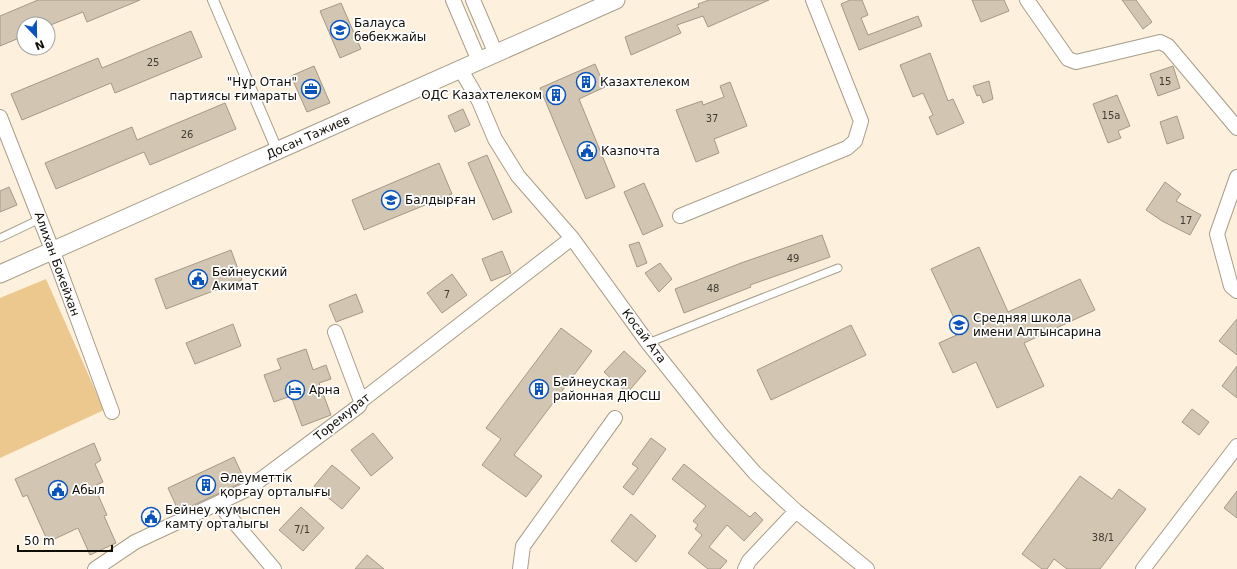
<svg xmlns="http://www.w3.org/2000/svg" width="1237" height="569" font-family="'DejaVu Sans',sans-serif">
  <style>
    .green { fill: #ecc88e }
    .building { fill: #d2c6b3; stroke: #a49986 }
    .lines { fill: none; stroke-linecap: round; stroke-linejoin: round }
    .service-casing { stroke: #a89d8a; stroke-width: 9 }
    .pedestrian-casing { stroke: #a89d8a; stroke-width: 12 }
    .minor-casing { stroke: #a89d8a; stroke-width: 16 }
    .tertiary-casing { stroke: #a89d8a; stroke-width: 19 }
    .service { stroke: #fff; stroke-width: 7 }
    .pedestrian { stroke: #fff; stroke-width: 10 }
    .minor { stroke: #fff; stroke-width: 14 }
    .tertiary { stroke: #fff; stroke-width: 17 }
    .labels { text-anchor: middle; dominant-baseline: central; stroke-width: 3.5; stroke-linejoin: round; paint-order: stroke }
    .number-label { font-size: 10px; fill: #403a31 }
    .poi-label { font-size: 12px; fill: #100c06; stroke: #fff; text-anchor: start }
    .street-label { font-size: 12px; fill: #100c06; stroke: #fff }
  </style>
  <rect width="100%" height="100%" fill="#fdf1dd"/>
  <!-- green -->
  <path class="green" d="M46 279 104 410 0 458V298Z"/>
  <!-- building -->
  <path class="building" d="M38 0H140L87 22 83 12 48 26V24H24V36L0 46V16Z
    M709 0H769L708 27 703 16 677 25 681 33 631 55 625 37 699 7 698 4Z
    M850 0H862L868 15 861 18 868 35 918 16 922 26 859 50 841 4Z
    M972 0H1004L1009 11 981 22Z
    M1122 0H1136L1152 22 1143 29Z
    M341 3 361 49 340 58 320 11Z
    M191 31 202 57 115 93 111 83 22 120 11 94 98 58 102 68Z
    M930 53 948 101 953 99 964 123 937 135 929 117 933 115 923 93 913 97 900 65Z
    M595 64 605 87 579 99 615 187 586 199 540 88Z
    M314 66 330 103 307 112 291 76Z
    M1173 66 1180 88 1158 96 1150 74Z
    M989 81 993 99 983 103 980 95 977 96 973 86Z
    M730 82 747 126 714 139 719 153 696 162 676 110 702 101 703 105 724 97 720 86Z
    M1117 95 1130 126 1118 131 1121 138 1108 143 1093 104Z
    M225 103 236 129 150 165 144 152 56 189 45 163 132 127 137 140Z
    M463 109 470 125 455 132 448 116Z
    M1177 116 1184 138 1167 144 1160 122Z
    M487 155 512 212 493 220 468 163Z
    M439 163 452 194 364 230 352 200Z
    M1165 182 1181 194 1176 201 1201 215 1190 235 1162 221 1146 210Z
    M644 183 663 226 643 235 624 192Z
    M9 187 17 205 0 212V191Z
    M822 235 830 257 750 285 751 287 684 313 675 289 741 263Z
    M639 242 647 263 637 267 629 245Z
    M979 247 1008 312 1080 279 1095 310 1024 343 1044 386 997 408 976 362 953 373 939 343 961 333 931 269Z
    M231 250 242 280 166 309 155 279Z
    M502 251 511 273 491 281 482 259Z
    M660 263 672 279 659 292 645 273Z
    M452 274 467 295 442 313 427 293Z
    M356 294 363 312 336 322 329 305Z
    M1237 319V355L1219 341Z
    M233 324 241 346 195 364 186 343Z
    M851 325 866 355 771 400 757 370Z
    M561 328 592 351 514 455 542 476 526 497 482 465 501 439 486 428Z
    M306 349 313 370 326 365 331 379 319 383 331 415 302 426 291 396 274 402 264 375 281 369 277 359Z
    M624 351 646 371 627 393 604 372Z
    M1237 366V398L1222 386Z
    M1192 409 1209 422 1199 435 1182 422Z
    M373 433 393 458 371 476 351 450Z
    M651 438 666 449 633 495 623 487 638 468 632 464Z
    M94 443 101 460 95 464 103 482 94 486 107 515 104 516 116 543 90 555 78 528 48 542 27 495 23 497 15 479Z
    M234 457 245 481 179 512 168 488Z
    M684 464 750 517 755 512 763 520 744 541 727 525 709 547 727 561 720 569H708L688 553 702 535 695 529 698 525 693 521 706 506 672 479Z
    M332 465 360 488 342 509 314 486Z
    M1080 476 1112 499 1119 489 1146 509 1100 569H1067L1054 559 1047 569H1042L1022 554Z
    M1237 491V518L1224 508Z
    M301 507 324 528 303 551 279 530Z
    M631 514 656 536 636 562 611 541Z
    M367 555 384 569H355Z"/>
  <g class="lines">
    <!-- service casing -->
    <g class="service-casing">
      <path id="service" d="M0 238 40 219
        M648 343 838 268"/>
    </g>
    <!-- pedestrian casing -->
    <g class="pedestrian-casing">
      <path id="pedestrian" d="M213 0 277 150"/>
    </g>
    <!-- minor casing -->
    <g class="minor-casing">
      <path id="minor" d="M453 0 479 61
        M473 0 496 54
        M1027 0 1068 59 1076 62 1160 42 1168 46 1237 128
        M461 70 479 101 495 139 518 176 572 238 648 343 719 432 755 473 796 511 867 569
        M0 117 53 252 112 412
        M1237 177 1217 234 1231 286 1237 291
        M680 216 847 148 855 141 861 121 813 0
        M335 332 361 401
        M218 503 274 569
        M95 569 135 542 248 489 359 406 361 401 572 238
        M520 569 523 546 615 418
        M745 569 749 561 796 511
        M1143 569 1237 446"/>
    </g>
    <!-- tertiary casing -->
    <g class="tertiary-casing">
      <path id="tertiary" d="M0 274 616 0"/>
    </g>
    <!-- service -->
    <use href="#service" class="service"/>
    <!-- pedestrian -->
    <use href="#pedestrian" class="pedestrian"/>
    <!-- minor -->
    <use href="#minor" class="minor"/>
    <!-- tertiary -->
    <use href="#tertiary" class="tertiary"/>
  </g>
  <!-- icons -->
  <defs>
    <g id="school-ring" transform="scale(1)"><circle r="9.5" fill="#fff" stroke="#0853bd" stroke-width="1.5"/><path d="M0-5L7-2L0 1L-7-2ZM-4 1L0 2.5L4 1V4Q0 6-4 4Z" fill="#0853bd"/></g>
    <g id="building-ring" transform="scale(1)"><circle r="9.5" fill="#fff" stroke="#0853bd" stroke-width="1.5"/><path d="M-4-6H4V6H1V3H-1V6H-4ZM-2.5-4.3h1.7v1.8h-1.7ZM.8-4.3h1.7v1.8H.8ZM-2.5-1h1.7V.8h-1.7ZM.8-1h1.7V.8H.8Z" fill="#0853bd"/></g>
    <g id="office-ring" transform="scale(1)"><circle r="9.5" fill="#fff" stroke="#0853bd" stroke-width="1.5"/><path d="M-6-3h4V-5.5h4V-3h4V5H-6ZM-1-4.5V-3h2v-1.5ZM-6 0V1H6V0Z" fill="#0853bd"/></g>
    <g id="civic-ring" transform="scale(1)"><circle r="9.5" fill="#fff" stroke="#0853bd" stroke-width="1.5"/><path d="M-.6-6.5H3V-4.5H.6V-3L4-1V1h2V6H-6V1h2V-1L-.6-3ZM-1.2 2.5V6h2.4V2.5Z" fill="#0853bd"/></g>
    <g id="hotel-ring" transform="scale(1)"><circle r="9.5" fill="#fff" stroke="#0853bd" stroke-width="1.5"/><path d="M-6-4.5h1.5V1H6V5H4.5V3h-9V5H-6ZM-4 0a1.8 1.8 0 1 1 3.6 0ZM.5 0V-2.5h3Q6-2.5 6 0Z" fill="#0853bd"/></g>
  </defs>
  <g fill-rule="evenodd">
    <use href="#school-ring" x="340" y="30"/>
    <use href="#building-ring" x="586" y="82"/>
    <use href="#office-ring" x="311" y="89"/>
    <use href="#building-ring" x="556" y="95"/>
    <use href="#civic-ring" x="587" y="151"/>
    <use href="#school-ring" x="391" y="200"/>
    <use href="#civic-ring" x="198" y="279"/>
    <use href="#school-ring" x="959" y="325"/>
    <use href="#building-ring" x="539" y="389"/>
    <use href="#hotel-ring" x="295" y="390"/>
    <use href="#building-ring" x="206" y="485"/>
    <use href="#civic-ring" x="58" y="490"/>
    <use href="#civic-ring" x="151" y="517"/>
  </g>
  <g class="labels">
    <!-- number labels -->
    <g class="number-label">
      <text x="153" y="62">25</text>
      <text x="1165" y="81">15</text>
      <text x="1111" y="115">15а</text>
      <text x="712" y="118">37</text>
      <text x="187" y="134">26</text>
      <text x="1186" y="220">17</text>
      <text x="793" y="258">49</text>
      <text x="713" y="288">48</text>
      <text x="447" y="294">7</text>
      <text x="302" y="529">7/1</text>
      <text x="1103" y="537">38/1</text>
    </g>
    <!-- poi labels -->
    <g class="poi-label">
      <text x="354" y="23">Балауса<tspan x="354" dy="14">бөбекжайы</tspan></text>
      <text x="297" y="82" text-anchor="end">"Нұр Отан"<tspan x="297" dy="14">партиясы ғимараты</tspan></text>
      <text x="600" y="82">Казахтелеком</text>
      <text x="542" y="95" text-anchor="end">ОДС Казахтелеком</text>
      <text x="601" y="151">Казпочта</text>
      <text x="405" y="200">Балдырған</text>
      <text x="212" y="272">Бейнеуский<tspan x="212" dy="14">Акимат</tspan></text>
      <text x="973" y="318">Средняя школа<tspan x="973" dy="14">имени Алтынсарина</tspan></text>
      <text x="553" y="382">Бейнеуская<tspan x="553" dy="14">районная ДЮСШ</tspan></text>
      <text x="309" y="390">Арна</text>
      <text x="220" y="478">Әлеуметтік<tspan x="220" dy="14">қорғау орталығы</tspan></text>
      <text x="72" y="490">Абыл</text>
      <text x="165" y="510">Бейнеу жумыспен<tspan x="165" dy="14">камту орталыгы</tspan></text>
    </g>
    <!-- street labels -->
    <g class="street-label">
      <text transform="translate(308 137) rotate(-24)">Досан Тажиев</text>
      <text transform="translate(57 264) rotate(70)">Алихан Бокейхан</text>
      <text transform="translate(644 336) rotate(53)">Косай Ата</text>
      <text transform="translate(342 417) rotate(-39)">Торемурат</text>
    </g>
  </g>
  <!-- north arrow -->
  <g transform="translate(36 36) rotate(158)"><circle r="19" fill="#ffffff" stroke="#9f9e9b"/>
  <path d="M0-3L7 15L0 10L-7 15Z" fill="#0853bd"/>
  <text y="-6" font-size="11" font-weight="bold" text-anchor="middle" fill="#100c06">N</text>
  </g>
  <!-- scale -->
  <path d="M18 545v6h94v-6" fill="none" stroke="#100c06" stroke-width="2"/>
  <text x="24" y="545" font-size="12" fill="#100c06" stroke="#ffffff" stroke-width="3" paint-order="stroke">50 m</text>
</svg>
